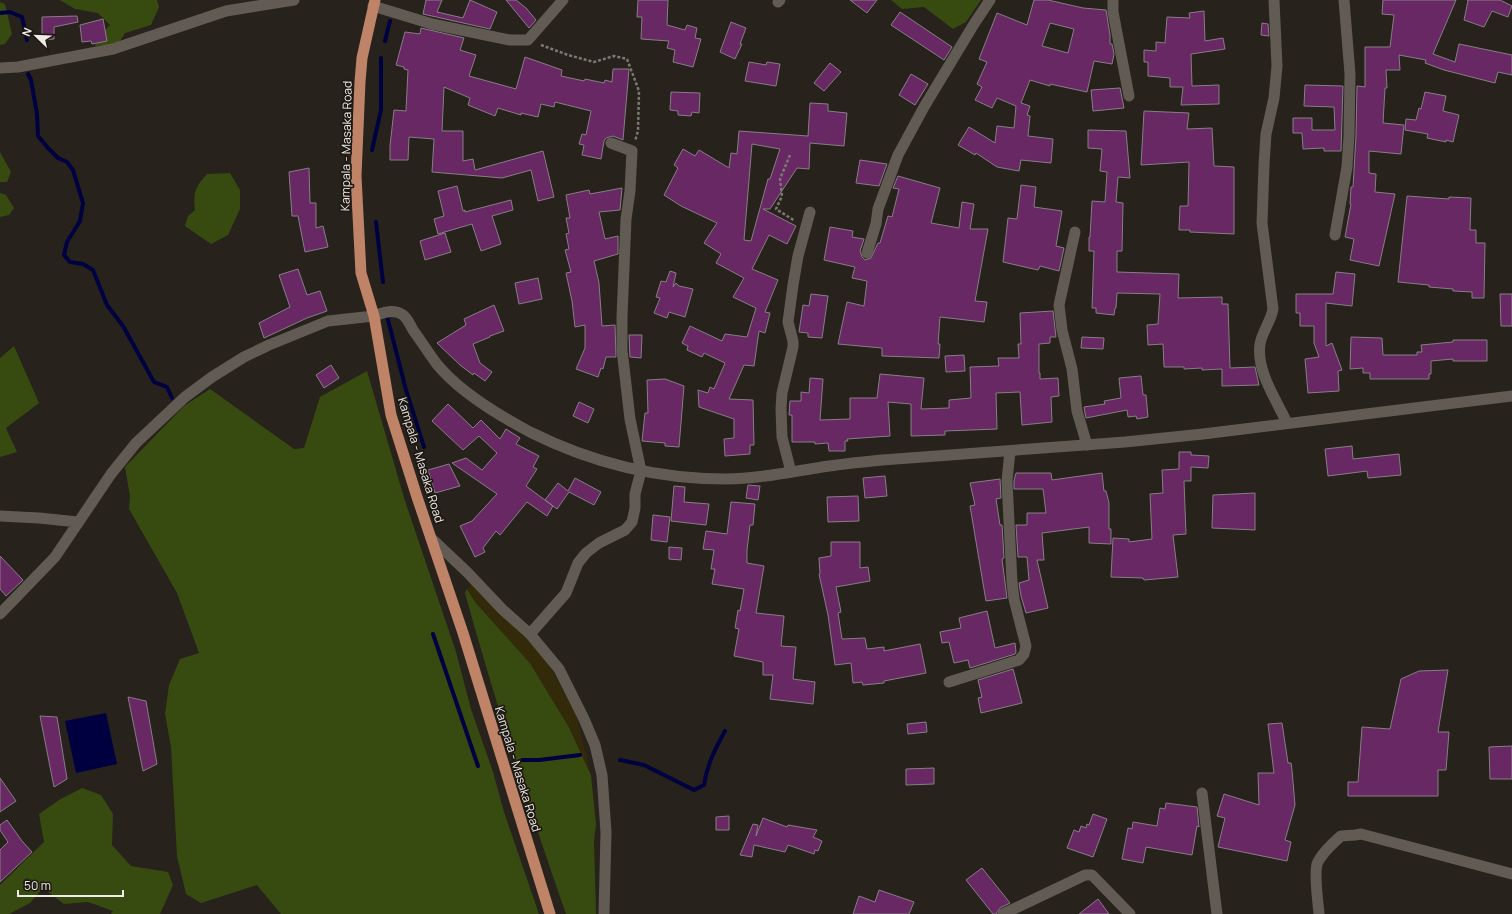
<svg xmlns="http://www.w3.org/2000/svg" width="1512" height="914" font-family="Manrope,sans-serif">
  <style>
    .green { fill: #374b10 }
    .sand { fill: #322a08 }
    .water { fill: #000040 }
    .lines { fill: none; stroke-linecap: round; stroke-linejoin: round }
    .stream { stroke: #000040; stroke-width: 4 }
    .building { fill: #682863; stroke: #867e85; fill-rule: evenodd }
    .path { stroke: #7c7873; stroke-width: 2.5; stroke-dasharray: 3 2; stroke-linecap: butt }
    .minor { stroke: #615b54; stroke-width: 11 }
    .tertiary { stroke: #615b54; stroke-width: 11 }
    .primary { stroke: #bf8467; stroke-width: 11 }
    .labels { text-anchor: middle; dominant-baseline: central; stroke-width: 3.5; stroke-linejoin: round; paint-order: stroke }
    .street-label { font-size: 12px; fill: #eeeae6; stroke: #1e1813 }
  </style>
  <rect width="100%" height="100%" fill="#27221c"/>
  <!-- green -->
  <path class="green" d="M60 0H157L159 7 151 25 125 33 118 44 95 46 99 36 110 25 98 13 75 9Z
    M891 0H981L966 22 953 29 924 7 902 9Z
    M0 2 5 4 12 34 5 44 0 45Z
    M0 152 11 172 7 182H0Z
    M230 173 240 190V209L228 235 211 244 185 226 188 216 195 210C193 193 195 187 207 174Z
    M0 193 6 195 14 208 9 215 0 217Z
    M14 346 39 403 6 428 17 452 0 457V358Z
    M367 371 405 501 456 652 471 709 493 772 504 812 539 914H281L257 885 201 903 186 894 177 856 171 747 165 714 169 685 180 659 199 653 177 593 129 509 130 496 125 467 184 406 210 389 294 449 304 448 320 397Z
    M467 589 476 603 530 663 569 727 591 775 596 824 594 841 596 914H566C529 808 495 701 465 593Z
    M82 788 101 795 113 814 112 845 131 866 168 872 173 885 160 914H111L113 911 88 902 64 904 43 888 30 903 9 914H0V885L44 842 39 814 59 800Z"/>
  <!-- sand -->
  <path class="sand" d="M472 584 546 658 577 717 591 775 569 727 530 663 476 603 467 589Z"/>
  <!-- water -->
  <path class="water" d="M106 713 117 764 76 773 65 721Z"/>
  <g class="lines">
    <!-- stream -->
    <path class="stream" d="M0 13 10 12 22 17 27 40
      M385 41 390 21
      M28 74 31 80 37 114 38 136 48 148 58 158 67 162 73 170 83 203 80 221 67 242 64 255 70 262 83 264 93 270 107 305 123 326 154 382 167 387 172 398
      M372 150 381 110V58
      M376 222 383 282
      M387 316 406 390 424 447
      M433 634 478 766
      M522 760H539L580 755
      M620 760 644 765 694 790 704 785C707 765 715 749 725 731"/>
  </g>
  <!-- building -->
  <path class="building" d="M426 0H442L437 12 463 18 470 0 497 12 490 29 423 14Z
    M506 0H516L526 8 536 20 529 28Z
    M638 0H668L667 25 685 30 687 25 697 28 695 38 701 39 693 67 673 62 675 50 667 48 669 41 641 39 642 17H637Z
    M850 0H877L867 13Z
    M1034 0H1048L1083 8 1106 10 1110 35V44H1112L1114 54 1112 64 1094 61 1087 92 1050 84V86L1030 80 1021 103 1030 106 1027 115 1030 116 1028 136 1053 139 1051 163 1021 160 1019 171 997 167 976 153 975 155 958 145 969 127 995 143 997 126 1014 128 1016 106 997 98 992 108 975 100 982 87 977 84 987 62 979 59 997 13 1027 25ZM1050 23 1074 29 1068 53 1042 46Z
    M1383 0H1456L1433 54 1455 62 1459 44 1512 55V75L1498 72 1495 83 1444 70 1425 63 1426 60 1399 55 1400 70H1386L1387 88H1385L1383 123 1404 125 1401 154 1369 151V173L1376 174 1375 192 1395 194 1379 266 1350 260 1354 239 1345 237 1351 204H1350L1351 187H1353L1356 136 1357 86 1365 87V47H1390L1394 15 1382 14Z
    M1467 0H1500L1512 6 1508 17 1492 11 1484 27 1464 20 1468 1Z
    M1204 11 1205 41 1223 38 1225 49 1191 54 1192 86 1219 85V104L1181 105 1183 87H1170V78L1148 76V62H1144V50L1156 51V42L1165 43 1167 17 1190 18 1189 13Z
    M900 12 952 47 944 60 891 25Z
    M77 16 78 22 54 27V39L42 40V17Z
    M103 19 107 41 92 44 91 41 82 42 80 25Z
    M731 22 746 28 740 44H742L735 59 720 52Z
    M1262 23 1268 24 1269 36 1261 35Z
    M421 28 464 38 460 50 476 55 469 76 516 89 525 57 562 70 561 76 584 81 585 79 604 83 605 80 612 82 613 69H629L623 140 613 136 606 138 604 141 601 159 582 155 584 145 579 144 582 134 586 135 591 111 555 102 554 107 541 104 538 117 521 113V115L498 108 495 116 468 105 470 98 444 87 442 131H463V161L473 159 475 170 543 151 554 197 538 201 531 170 502 178 432 172 434 139 409 137 408 160H390V146L394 110 406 111 408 70 404 69V67L396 65 405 32 420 34Z
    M749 62 766 65 767 62 780 64 776 86 745 81Z
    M830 63 841 72 824 91 814 83Z
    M911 74 928 84 915 105 899 95Z
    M1305 85 1343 86 1341 151H1324V148L1303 149 1302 133H1293V118H1312V130H1335L1334 107 1304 106Z
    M1120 88 1124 108 1093 111 1091 90Z
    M671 92 700 93 699 113 692 112 691 116 678 115V111L670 110Z
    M1425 92 1446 96 1443 111 1459 115 1453 142 1446 140V142L1427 138 1428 134 1405 130 1406 119 1416 120 1419 108 1421 109Z
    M810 103 828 104V111L847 113 844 146 810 143 809 169 797 168 770 209H763L796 226 787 244 769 235 752 269 778 280 765 312 770 313 765 333 759 331 754 366 744 365 729 399 753 400 754 445H750V454L725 456 724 439 734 438V419L699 407 698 390 708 393 710 387 714 389 725 363 704 353 702 357 687 350 688 346 682 343 690 326 722 341 725 334 747 337 756 308 733 297 744 278 716 263 721 254 704 243 717 223 681 206 664 195 678 168 674 165 683 149 695 156 699 150 729 168 731 153 737 154 739 131 808 136ZM752 144 780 149 770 179H768L751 241 744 240Z
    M1144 111 1189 113 1187 129 1212 128 1214 166 1234 167V234L1190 232V230H1179L1180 206H1188L1189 162 1141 165Z
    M1088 130 1126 131 1130 178 1118 177 1116 202 1123 203 1122 251H1117V272L1179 274 1178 298 1222 297V304H1228L1230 368 1255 367 1259 385 1222 386V369L1202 370V368L1184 369V367H1164L1163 344 1148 345 1147 325 1158 324 1160 294 1117 293 1116 308H1115L1114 315 1096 313V308H1092L1094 251H1089V237H1090L1092 201 1105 202 1107 172 1100 171 1102 149 1088 148Z
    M860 160 887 164 879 186 856 183Z
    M309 168 310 203H316V228L323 226 328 247 305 252 298 216H292L289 172Z
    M898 176 940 188 931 223 959 228 962 202 974 204 970 229H988L975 301 987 302 984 322 940 317 938 344H940L939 358 882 356V348L838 344 847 302 864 306 867 281 852 278 855 267 824 260 830 227 853 231 852 237 864 239 860 251 862 257 865 260 871 258 878 243H880L888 216 892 217 899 189 893 188Z
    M1021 185 1036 187 1034 207 1062 211 1056 246 1064 248 1059 271 1040 266 1038 270 1003 262 1008 218 1017 219Z
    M457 186 463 211 465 210V212L511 200 513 210 492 216 501 244 481 251 472 224 438 234 434 219 444 216 438 191Z
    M622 188 620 210 599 212 605 239 618 236V254L594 261 599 283 602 326 615 325 616 357H606L603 369 601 368 598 377 576 369 585 348V325L575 327 572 301 566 273 571 272 565 250 569 249 566 234 569 233 566 218H570L566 195 589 190 590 194Z
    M1407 196 1449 199V197L1471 198 1470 230H1476V243H1485L1484 298H1472V292L1453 291V289L1429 287V285L1398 282Z
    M445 233 451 252 425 260 420 241Z
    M298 269 307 295 320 291 327 311 307 318 264 338 259 323 290 307 279 275Z
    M670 271 676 273 673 287 676 283 679 286 693 289 685 317 669 312 667 318 654 313 660 298 656 297 661 281 666 282Z
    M1336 272 1355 274 1352 306 1326 303V346L1332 343 1342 370 1338 371 1339 391 1308 393 1305 359 1319 357 1314 343V326H1300V313H1296V294H1333Z
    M538 278 542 299 519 304 515 283Z
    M811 294 828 296 822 338 808 337V333L799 332 803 305 809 306Z
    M1500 294H1512V326H1501Z
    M494 305 504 331 490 336V337L473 344 480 363 492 372 485 381 474 373 473 375 460 365 437 343 466 325 464 319Z
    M1053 311 1056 337H1050V343L1039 344V373H1040V379L1058 378 1059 396 1051 397 1052 422 1022 425 1020 392 996 393 997 429 945 431V435L911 436V404L888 402 890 436 847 439 848 441H845V451H829L828 443 815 444V442H792V415H789L790 401H801V392L809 393 810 378 823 379 820 420 850 419V398H877L880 374 924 378 921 409 949 408V400L971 398 970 367 999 366 998 358H1019L1018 344H1021L1020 313Z
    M629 335H642L641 358 630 357Z
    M1082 337 1104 338 1103 349 1081 348Z
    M1351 337 1382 338 1383 355H1417V352H1422L1421 345 1453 342V340H1487V361H1453V359L1431 361V374H1429V379H1370V373H1363V368L1350 369Z
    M964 355 965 371 946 372 945 356Z
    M331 365 339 378 324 388 316 375Z
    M1141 376 1143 395H1146L1148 417 1137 419 1136 416 1128 417 1127 410 1086 418 1084 407 1105 404 1104 401 1121 398 1119 378Z
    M665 379 684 386 679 447 665 446V443L642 441 645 413H648L647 380Z
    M579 402 594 409 588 423 573 416Z
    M448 404 473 428 481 420 500 439 506 429 520 438 516 444 539 456 533 467 537 469 526 486 553 506 547 516 527 502 500 535 496 531 483 548 485 552 475 557 460 526 472 521 497 494 452 463 466 458 482 470 497 453 479 436 463 450 432 421Z
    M1352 446 1353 459 1399 454 1401 475 1368 478 1367 471 1328 476 1325 449Z
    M1179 452H1191V455L1209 456 1208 468 1191 467V481H1184L1186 534 1173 535 1178 577 1144 580 1143 578 1111 577 1113 538 1129 539V542L1152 539 1150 494 1163 493 1162 470 1179 469Z
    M449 464 460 486 435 493 428 470Z
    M1016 473H1051L1052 480 1102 473 1104 491H1106L1109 503V529H1111V544L1089 543V527L1042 533 1044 560H1037L1048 608 1026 613 1021 596 1019 583 1029 580 1027 557H1018L1016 525H1027V513H1046L1043 489H1014V481Z
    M885 476 887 496 865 498 863 478Z
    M575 478 601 492 594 505 569 492 557 509 545 500 558 483 568 491Z
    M1000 479 1001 498 996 499 1000 525H1002L1004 558 1002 559 1007 598 986 601 970 506 975 505 970 483Z
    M748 485 760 486 758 500 746 498Z
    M674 486 685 487 684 502 709 504 706 525 671 521Z
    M1255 493V530L1212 528 1213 495Z
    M858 496 859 521 828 522 827 497Z
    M731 502 755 504 753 525H750L747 550V563L764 566 756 613 784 616 781 646 796 647 793 679 815 682 813 704 770 699 773 675H763V662L734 656 739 629 735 628 738 610 740 611 744 589 712 584 715 569H711L714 550 703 549 706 531 727 534Z
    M653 515 670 517 667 542 651 540Z
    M831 542H860V568L868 567 870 581 836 587 841 612 838 613 842 639 865 638 867 649 884 647V651L920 644 926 673 884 681V683L863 685 862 682 853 683 851 663 835 665 828 615 819 574H820L819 558 831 556Z
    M669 547 682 548 681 560 669 559Z
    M0 556 23 580 6 596 0 589Z
    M987 611 995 648 1015 643 1016 652 1015 654 970 668 968 660 954 663 949 642 942 643 940 632 961 628 959 618Z
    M1013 669 1022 703 981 713 978 698 982 697 978 680Z
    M1448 670 1438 732H1449L1446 770H1438V796H1348V782H1358L1362 727 1390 729 1401 679 1419 671Z
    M128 697 146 701 157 764 143 771Z
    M40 716 57 717 67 779 54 787Z
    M926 722 927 732 908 734 907 724Z
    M1282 723 1288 763H1291L1292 770 1295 805 1285 840 1291 842 1287 861 1218 847 1225 818 1217 816 1224 794 1259 805 1258 773H1274L1268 724Z
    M1512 746V779H1490L1489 747Z
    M934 768V784L906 785V769Z
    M0 778 16 801 0 812Z
    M1166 803 1197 807 1199 827 1197 826 1192 855 1146 847 1143 863 1122 859 1128 828 1132 829 1133 822 1157 826 1160 808 1165 809Z
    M1093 814 1107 819 1093 857 1067 848 1074 830 1079 832 1081 826 1086 828 1087 824 1089 825Z
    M729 816V830H716V817Z
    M763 818 787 827 788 825 817 830 813 837 822 841 818 851 815 850 814 854 788 845 785 852 754 845 752 857 740 855 753 824 758 825 756 836Z
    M7 820 22 841 32 852 0 882V850L8 842 0 830V825Z
    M982 868 1010 903 1000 908 996 914H993L966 880Z
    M879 890 914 902 909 914H853L859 896 875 902Z
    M1098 899 1109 914H1079Z"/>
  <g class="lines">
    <!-- path -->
    <path class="path" d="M541 45 568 55 594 62 614 56 627 59 639 91 638 131 635 141
      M790 155 780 179 782 196 776 209 795 221"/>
    <!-- minor -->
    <path class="minor" d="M1113 0V12L1129 96
      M1274 0 1277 66 1274 98 1266 134 1264 165 1262 223 1273 309C1271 321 1262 332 1260 344 1256 371 1276 399 1287 423
      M778 2 780 0
      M373 6 432 24 510 40H528L563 0
      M0 68 18 67 113 49 226 11 294 0
      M1075 232 1059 305 1062 330 1072 369 1077 411 1087 445
      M1335 235 1347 167 1349 136 1350 74 1344 0
      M867 253 876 224 878 209 898 155 924 107 974 24 990 0
      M791 472 782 437 781 408 782 393 793 347V341L788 322 793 285 798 256 810 212
      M0 516 39 518 78 522
      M431 538 467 572 503 610 530 634 559 669 584 719 595 745 602 775 606 832 604 914
      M0 614 55 557 111 474 136 443 185 397 212 377 244 357 269 345 328 321 374 316
      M530 634 566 593 578 563 586 553 599 543 625 530 632 522 635 508V494L641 471 630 419 622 350V317L626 219 630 191 632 151 611 143
      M949 682 1019 660 1024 654 1026 646 1014 599 1012 582 1007 481 1010 451
      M1202 793 1217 914
      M1003 914 1085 875H1092L1130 914
      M1319 914C1318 901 1314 876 1317 864 1321 854 1333 843 1341 836L1355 835 1361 834 1512 874"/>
    <!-- tertiary -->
    <path class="tertiary" d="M374 316C384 312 394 309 403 315 407 318 411 326 413 330 421 341 428 352 436 363 459 392 498 415 530 432 592 463 656 479 726 479 758 479 790 472 822 467 842 464 862 462 882 460L1125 442 1203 434 1512 396"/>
    <!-- primary -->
    <path class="primary" d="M375 0 362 58 360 82 356 176 361 273 374 316 391 415 417 497 463 633 550 914"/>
  </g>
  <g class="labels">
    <!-- street labels -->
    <g class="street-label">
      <text transform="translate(346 146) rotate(-89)">Kampala - Masaka Road</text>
      <text transform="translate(421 460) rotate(73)">Kampala - Masaka Road</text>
      <text transform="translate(518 769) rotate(73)">Kampala - Masaka Road</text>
    </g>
  </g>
  <!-- north arrow -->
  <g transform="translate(36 36) rotate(293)" stroke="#1e1813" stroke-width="3" paint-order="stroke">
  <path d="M0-3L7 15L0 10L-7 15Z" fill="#eeeae6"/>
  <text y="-6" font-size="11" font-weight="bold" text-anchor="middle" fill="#eeeae6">N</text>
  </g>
  <!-- scale -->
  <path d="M18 890v6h105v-6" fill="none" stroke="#eeeae6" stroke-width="2"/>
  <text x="24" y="890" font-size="12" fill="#eeeae6" stroke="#1e1813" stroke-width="3" paint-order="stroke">50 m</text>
</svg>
